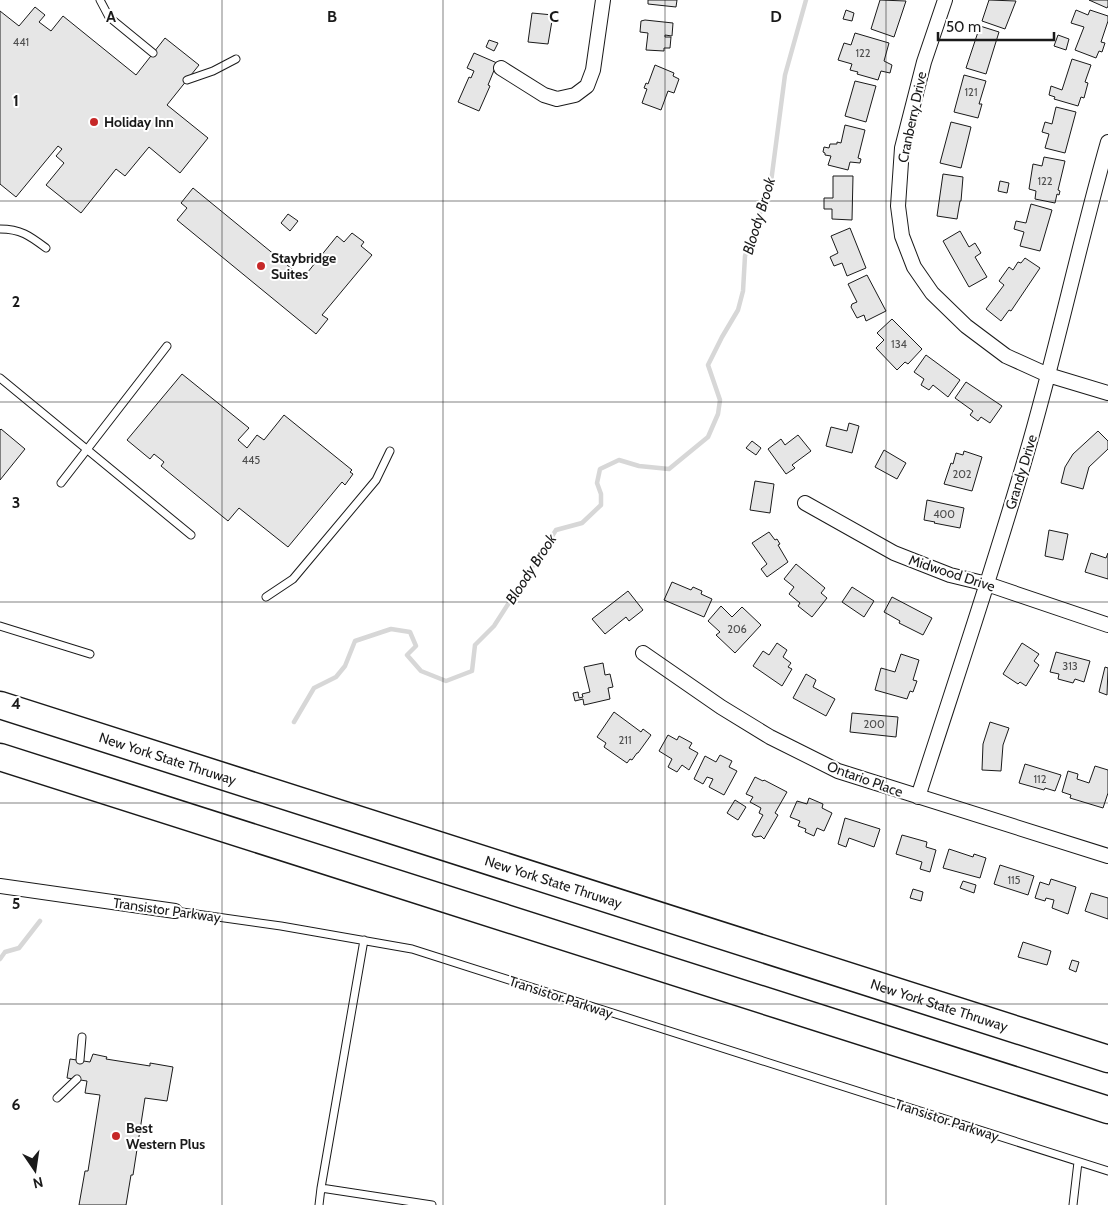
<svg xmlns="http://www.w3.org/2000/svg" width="1108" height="1205" font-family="Cabin,sans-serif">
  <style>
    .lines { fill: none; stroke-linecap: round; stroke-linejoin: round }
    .stream { stroke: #d7d7d7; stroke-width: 4.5 }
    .building { fill: #e6e6e6; stroke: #1a1a1a }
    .lane-casing { stroke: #1a1a1a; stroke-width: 9 }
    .street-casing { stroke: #1a1a1a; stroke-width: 16 }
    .highway-casing { stroke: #1a1a1a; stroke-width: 29 }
    .lane { stroke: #fff; stroke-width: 7 }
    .street { stroke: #fff; stroke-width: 14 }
    .highway { stroke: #fff; stroke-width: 26 }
    .grid { fill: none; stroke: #1a1a1a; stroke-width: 1; stroke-opacity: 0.55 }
    .poi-dot { fill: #c62828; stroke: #fff; stroke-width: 2 }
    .labels { text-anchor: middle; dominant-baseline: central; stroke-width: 4; stroke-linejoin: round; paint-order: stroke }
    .number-label { font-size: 11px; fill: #4d4d4d }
    .street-label { font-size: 14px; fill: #1a1a1a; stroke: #fff }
    .poi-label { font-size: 14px; font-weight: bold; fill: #1a1a1a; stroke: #fff; text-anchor: start }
    .water-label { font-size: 15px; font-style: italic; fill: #1a1a1a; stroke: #fff }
    .grid-label { font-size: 16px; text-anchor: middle; font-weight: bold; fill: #1a1a1a; stroke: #fff; stroke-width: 4; stroke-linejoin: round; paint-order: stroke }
  </style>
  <rect width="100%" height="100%" fill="#fff"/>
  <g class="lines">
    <!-- stream -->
    <path class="stream" d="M294 722 314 688 336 677 345 666 355 641 391 629 410 632 416 646 407 655 421 671 446 681 472 671 475 645 494 626 556 530 582 523 601 505V494L597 483 600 469 619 460 639 466 669 469 708 437 718 414 720 400 708 365 722 337 738 310 743 291 745 256 771 182 785 75 806 0
      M0 959 5 952 19 948 40 921"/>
  </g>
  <!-- building -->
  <path class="building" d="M648 0H677L676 7 648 4Z
    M880 0 906 1 894 37 871 29Z
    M989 0 1016 1 1005 29 982 21Z
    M1089 0H1108V6L1107 8Z
    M35 7 45 15 39 22 51 31 63 16 136 75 165 38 199 65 167 105 208 138 180 173 149 147 125 176 116 169 81 213 46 185 64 163 56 156 62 149 58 146 16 197 0 184V11L19 26Z
    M846 10 854 13 852 21 843 19Z
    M1076 10 1088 15 1090 10 1108 16V21L1101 42 1105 43 1102 52 1099 51 1096 58 1075 50 1084 27 1071 23Z
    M532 13 553 15 548 44 528 42Z
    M645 20 673 23 672 36 665 35V37H671L670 48H664V51L646 50 648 33 640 32 641 21Z
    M980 26 999 32 986 74 966 68Z
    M855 33 889 43 884 61 892 65 890 73 881 71 878 80 857 74 858 72 850 70 852 64 838 60 844 43 851 45Z
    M1058 35 1069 39 1066 50 1054 46Z
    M489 40 498 43 494 51 486 47Z
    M474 53 497 63 488 85 490 86 479 111 458 102 469 77 471 78 474 71 467 68Z
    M1072 59 1091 65 1085 82 1088 83 1084 98 1081 97 1078 106 1054 99 1055 97 1049 95 1051 86 1062 90Z
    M655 65 674 73 673 76 679 79 674 93 668 91 661 110 642 103 647 89 644 88 646 83 648 84Z
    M964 75 986 81 979 104H982L978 118 954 112Z
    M855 81 876 86 866 122 845 116Z
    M1056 107 1076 112 1065 153 1045 148 1049 134 1042 132 1045 122 1052 124Z
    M951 122 971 127 961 168 940 163Z
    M845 125 865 130 858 158 861 159 860 163 850 162 848 170 828 165 831 156 825 155V153L823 152 824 147 829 148 830 144H837V142L841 143Z
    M1044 157 1065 161 1058 190 1060 191 1059 195 1057 194 1055 203 1035 199 1036 191 1029 189 1033 164 1042 166Z
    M943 174 963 177 961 201H960L957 219 937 216Z
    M833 176H853L852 220 832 219V209H824V198H833Z
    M1000 181 1009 183 1007 193 998 191Z
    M193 188 303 278 337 236 344 242 352 233 364 242 361 246 372 255 322 315 328 319 316 334 177 220 187 208 181 203Z
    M1031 204 1052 210 1040 251 1020 246 1024 232 1014 229 1016 221 1026 223Z
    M288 214 298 221 290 231 281 223Z
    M850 228 866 268 847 276 842 263 834 266 830 257 838 253 831 236Z
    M960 231 969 247 975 243 981 253 975 257 987 277 969 287 943 241Z
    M1025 258 1040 268 1011 311 1009 310 1001 321 986 309 1004 285 999 281 1009 267 1013 270 1018 262 1021 263Z
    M867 275 886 311 866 321 864 315 857 318 851 307 852 304 857 302 848 284Z
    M892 319 922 349 908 364 905 362 897 370 876 348 884 340 877 333Z
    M926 355 960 380 948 397 933 385 929 390 921 385 924 379 914 372Z
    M182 374 249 428 238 440 247 448 257 435 264 440 284 415 352 470 350 472 353 474 345 485 342 482 288 547 239 508 228 521 161 466 164 462 154 454 150 459 127 440Z
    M966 382 1002 406 990 423 981 417 978 421 970 415 973 411 955 398Z
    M849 423 859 426 852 453 826 446 831 427 847 431Z
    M1 429 25 449 0 480V430Z
    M1098 431 1108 441V449L1089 467 1083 489 1061 483 1065 467 1073 454Z
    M798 435 811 451 792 465 795 468 786 474 768 449 781 439 785 445Z
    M752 441 761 448 756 455 746 448Z
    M884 450 906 463 897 479 875 467Z
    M964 451 982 457 972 491 944 484 951 463 953 464 956 453 963 455Z
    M755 481 774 484 770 513 750 510Z
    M927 500 964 508 960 528 934 523 935 522 924 520Z
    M1049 530 1068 534 1063 560 1045 556Z
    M769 532 775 540 777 539 780 544 778 545 788 562 767 577 761 569 767 564 752 543Z
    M1091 553 1106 558 1108 553V579L1085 572Z
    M796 564 825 588 821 593 827 598 812 617 798 606 800 603 789 594 794 587 784 579Z
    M672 582 691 590 693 587 702 591 701 594 712 599 704 617 664 600Z
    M852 587 874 601 864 617 842 602Z
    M628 591 643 610 629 621 626 617 605 634 592 619Z
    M892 597 932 618 923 635 899 623 900 621 884 612Z
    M721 606 732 617 742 607 761 625 735 653 716 635 720 632 708 621Z
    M777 643 787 650 783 657 791 663 788 667 792 669 782 686 753 666 763 651 769 655Z
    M1022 643 1039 654 1034 661 1039 665 1026 686 1020 682 1018 684 1003 674Z
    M1056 652 1090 661 1084 682 1075 679 1073 683 1058 679 1059 674 1050 672Z
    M901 654 919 660 913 680 917 681 913 692 910 691 907 699 875 690 881 668 895 672Z
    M603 663 605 675 610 674 613 687 608 688 610 699 584 705 583 699 575 701 573 693 578 692 579 698 583 697 582 694 590 692 584 667Z
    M1105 667 1108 668 1107 695 1099 692Z
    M806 674 816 680 813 687 835 699 826 716 793 698Z
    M614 712 641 732 643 729 651 735 638 753H637L632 760 630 759 627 763 604 747 606 743 597 737Z
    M852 713 898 717 896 737 850 732Z
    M990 722 1009 728 1003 745 1001 771 982 770 983 744Z
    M668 735 677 740 679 736 692 743 689 748 698 753 689 770 682 765 677 772 668 767 672 759 659 751Z
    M720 755 732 761 729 767 737 771 724 795 709 787 713 779 707 777 703 784 694 779 705 756 716 762Z
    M1025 764 1061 775 1055 791 1045 788 1044 790 1019 783Z
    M1095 766 1108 770V793L1103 808 1070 798 1071 795 1062 792 1068 771 1078 774 1077 779 1089 783Z
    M755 777 763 781 764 780 787 792 775 813 778 815 764 839 761 836 755 837 752 835 763 815 759 813 761 808 750 802 753 797 746 794Z
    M809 798 823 804 822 808 832 813 824 831 817 828 814 836 805 832 806 829 798 826 800 821 790 817 797 801 807 804Z
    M735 800 746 807 738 820 727 813Z
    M845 818 880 829 874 847 849 838 846 847 838 844Z
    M902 835 927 842 926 847 936 850 930 872 920 869 922 862 896 854Z
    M949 849 973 857 974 854 986 858 980 878 943 868Z
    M1000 865 1034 876 1028 895 994 884Z
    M1051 879 1076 887 1068 914 1052 908 1054 900 1046 898 1045 901 1035 898 1040 882 1049 885Z
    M963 881 976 885 974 893 960 888Z
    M913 889 923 892 921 901 910 898Z
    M1091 893 1108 898V919L1085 911Z
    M1023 942 1051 951 1047 965 1018 957Z
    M1072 960 1079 962 1076 972 1069 969Z
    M93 1054 107 1057 106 1059 150 1066V1063L173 1067 167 1101 145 1098 133 1175H131L126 1205H79L85 1171H88L100 1095 85 1093 87 1081 67 1078 70 1059 90 1062Z"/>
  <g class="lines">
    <!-- lane casing -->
    <g class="lane-casing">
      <path id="lane" d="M100 0 109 17 153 53
        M187 80 213 71 236 59
        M0 229C21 229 30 236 46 248
        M0 378 191 535
        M61 483 167 346
        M266 597 293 579 376 480 390 451
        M0 626 90 654
        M175 911 281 926 412 949 1108 1171
        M364 940 321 1188 432 1205
        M80 1060 82 1037
        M57 1098 77 1079
        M319 1205 321 1188
        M1073 1205 1078 1162"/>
    </g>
    <!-- street casing -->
    <g class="street-casing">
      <path id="street" d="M945 0 924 62 902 148 898 206 902 236 914 267 932 293 966 326 1006 356 1048 375 1108 393
        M501 68 544 95 557 99 575 95 587 86 593 70 603 0
        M805 503 894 553 950 575 987 584 1108 625
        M643 653 721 707 770 737 838 771 1108 856
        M918 797C954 685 992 573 1025 459 1056 354 1078 247 1108 142
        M0 886 175 911"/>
    </g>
    <!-- highway casing -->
    <g class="highway-casing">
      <g id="highway">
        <path id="s1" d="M0 705 1108 1059"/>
        <path d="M0 757 1108 1110"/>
      </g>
    </g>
    <!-- lane -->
    <use href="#lane" class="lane"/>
    <!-- street -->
    <use href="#street" class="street"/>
    <!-- highway -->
    <use href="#highway" class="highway"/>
  </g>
  <!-- grid -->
  <path class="grid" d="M222 0V1205M443 0V1205M665 0V1205M886 0V1205M0 201H1108M0 402H1108M0 602H1108M0 803H1108M0 1004H1108"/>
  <!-- markers -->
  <g class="poi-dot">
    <circle cx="94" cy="122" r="5"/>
    <circle cx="261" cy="266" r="5"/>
    <circle cx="116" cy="1136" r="5"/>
  </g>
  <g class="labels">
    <!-- number labels -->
    <g class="number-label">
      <text x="21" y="42">441</text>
      <text x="863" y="53">122</text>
      <text x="971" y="92">121</text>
      <text x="1045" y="181">122</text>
      <text x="899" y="344">134</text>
      <text x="251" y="460">445</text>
      <text x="962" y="474">202</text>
      <text x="944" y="514">400</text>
      <text x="737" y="629">206</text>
      <text x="1070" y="666">313</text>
      <text x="874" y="724">200</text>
      <text x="625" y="740">211</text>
      <text x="1040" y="779">112</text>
      <text x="1014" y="880">115</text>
    </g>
    <!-- street labels -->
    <g class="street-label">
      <text transform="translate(912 117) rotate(-78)">Cranberry Drive</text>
      <text transform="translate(1021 472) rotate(-73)">Grandy Drive</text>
      <text transform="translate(952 573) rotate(18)">Midwood Drive</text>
      <text stroke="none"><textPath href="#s1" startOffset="176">New York State Thruway</textPath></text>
      <text transform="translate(865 779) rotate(20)">Ontario Place</text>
      <text stroke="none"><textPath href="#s1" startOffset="581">New York State Thruway</textPath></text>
      <text transform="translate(167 910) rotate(8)">Transistor Parkway</text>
      <text transform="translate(561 997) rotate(18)">Transistor Parkway</text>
      <text stroke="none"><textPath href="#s1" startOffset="986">New York State Thruway</textPath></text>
      <text transform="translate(947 1120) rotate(18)">Transistor Parkway</text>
    </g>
    <!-- poi labels -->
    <g class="poi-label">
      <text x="104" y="122">Holiday Inn</text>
      <text x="271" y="258">Staybridge<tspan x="271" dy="16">Suites</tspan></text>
      <text x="126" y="1128">Best<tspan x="126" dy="16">Western Plus</tspan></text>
    </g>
    <!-- water labels -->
    <g class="water-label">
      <text transform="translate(759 216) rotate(-73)">Bloody Brook</text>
      <text transform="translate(531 569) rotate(-57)">Bloody Brook</text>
    </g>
  </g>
  <g class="grid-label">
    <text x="111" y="22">A</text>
    <text x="332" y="22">B</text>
    <text x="554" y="22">C</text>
    <text x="776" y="22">D</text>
    <text x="16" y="106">1</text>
    <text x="16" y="307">2</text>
    <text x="16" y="508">3</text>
    <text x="16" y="709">4</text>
    <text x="16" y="909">5</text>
    <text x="16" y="1110">6</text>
  </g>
  <!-- north arrow -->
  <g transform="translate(35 1170) rotate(167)" stroke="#ffffff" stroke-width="4" paint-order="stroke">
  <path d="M0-4L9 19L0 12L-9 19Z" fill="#1a1a1a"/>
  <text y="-8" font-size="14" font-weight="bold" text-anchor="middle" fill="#1a1a1a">N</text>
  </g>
  <!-- scale -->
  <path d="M938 32v8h116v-8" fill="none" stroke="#1a1a1a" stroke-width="2.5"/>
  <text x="946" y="32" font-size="15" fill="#1a1a1a" stroke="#ffffff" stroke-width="4" paint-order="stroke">50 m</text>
</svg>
